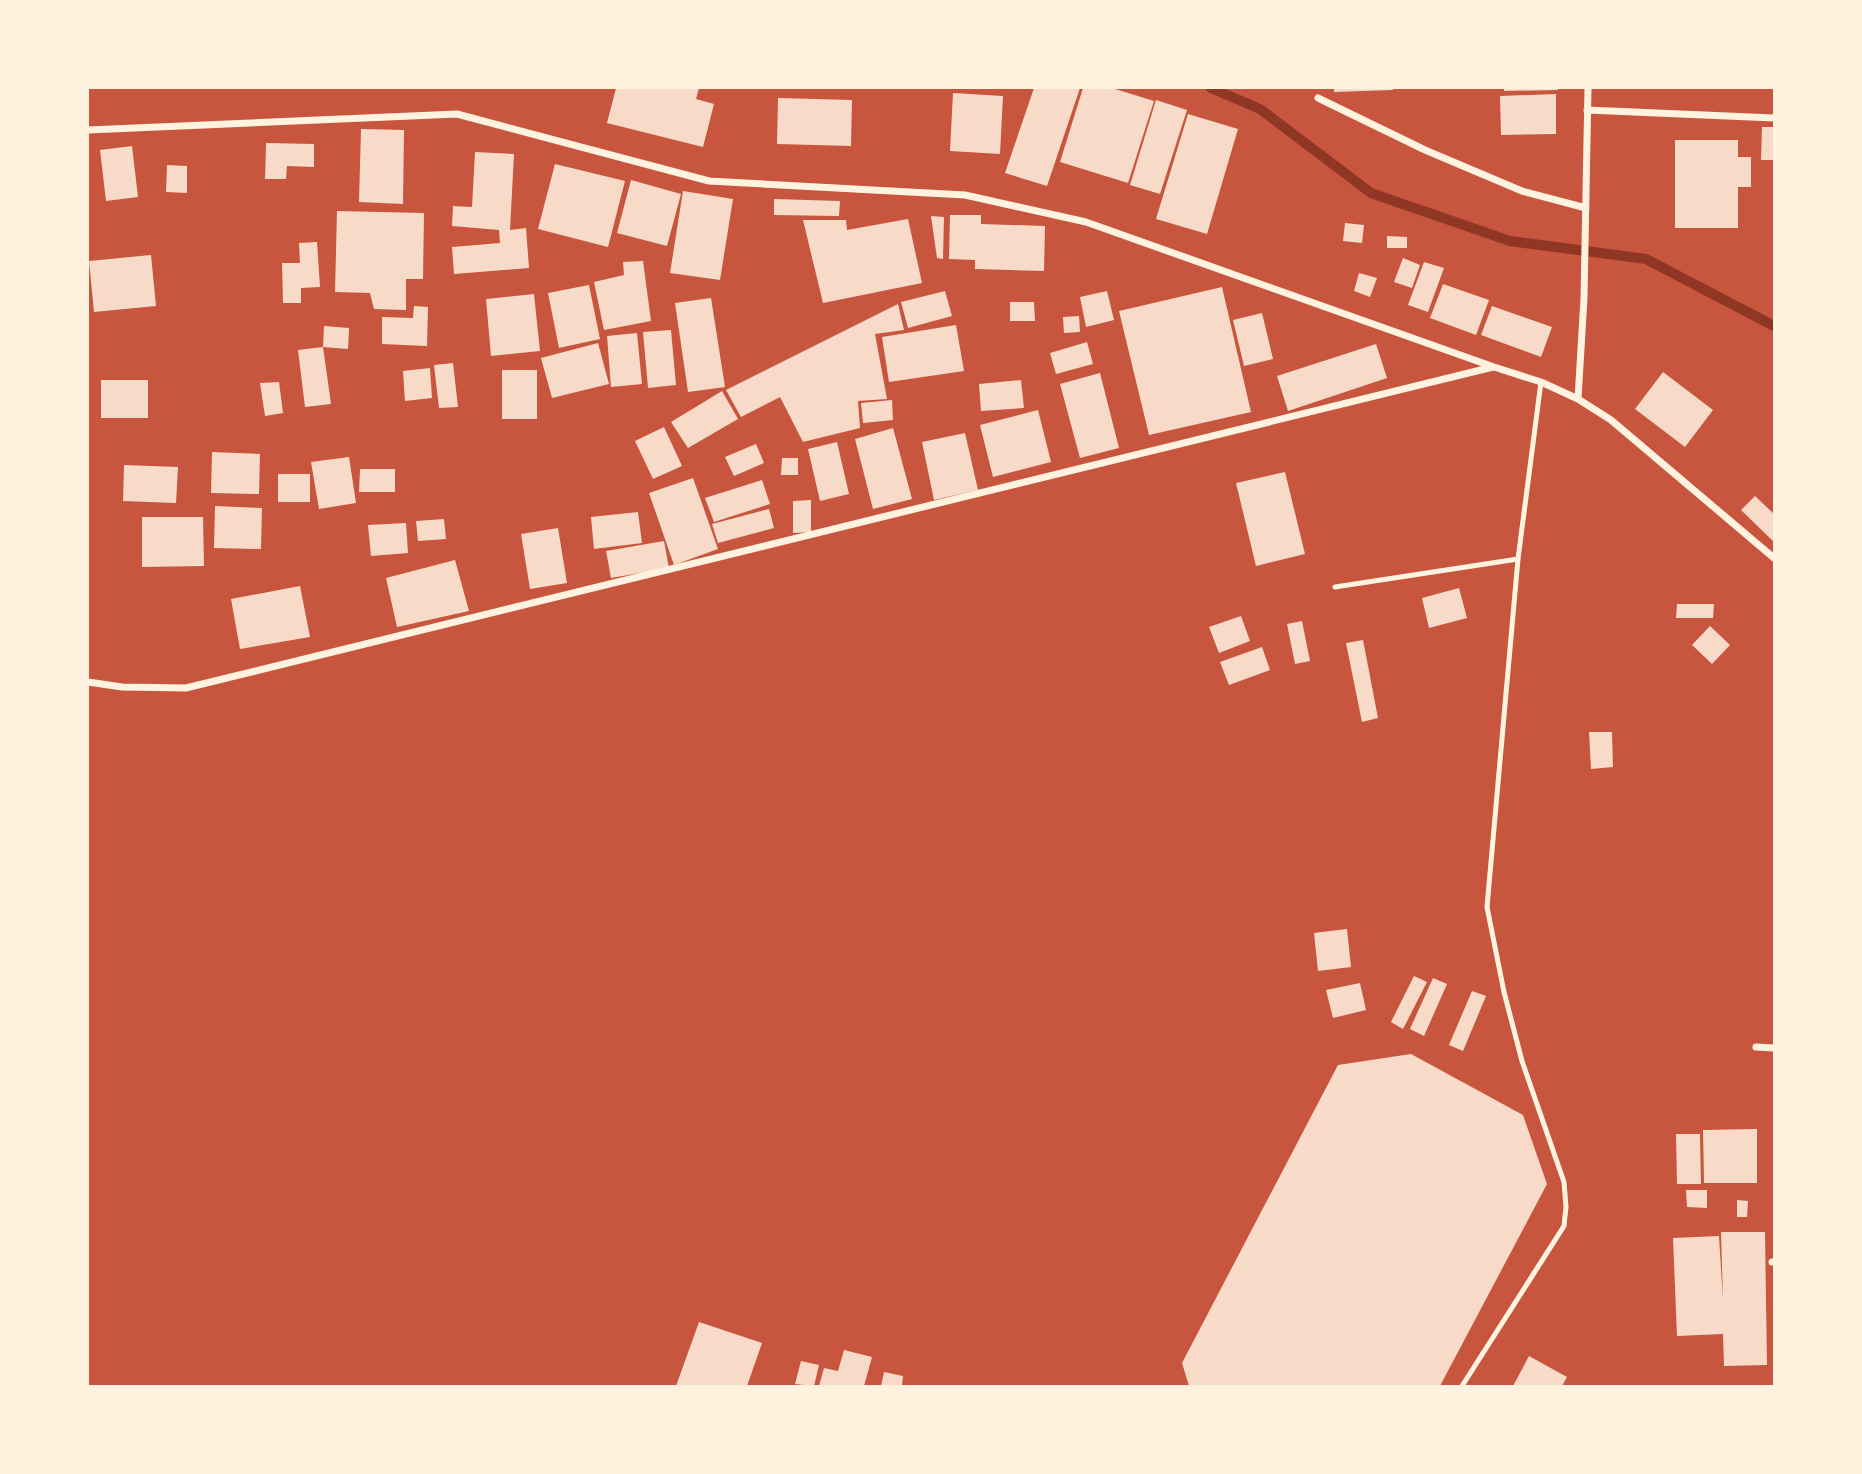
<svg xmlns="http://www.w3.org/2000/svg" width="1862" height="1474" font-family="Rubik,sans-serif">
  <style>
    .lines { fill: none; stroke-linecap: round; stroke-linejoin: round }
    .stream { stroke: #8f3625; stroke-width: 10 }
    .building { fill: #f7dbc8 }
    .service { stroke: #fff3e0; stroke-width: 5 }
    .minor { stroke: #fff3e0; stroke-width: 7 }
  </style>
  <rect width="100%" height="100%" fill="#c8553d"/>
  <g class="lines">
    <!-- stream -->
    <path class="stream" d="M1211 88 1260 109 1371 193 1510 241 1646 259 1774 326"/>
  </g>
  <!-- building -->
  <path class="building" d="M616 88H699L696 99 714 104 703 147 607 123Z
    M1034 88H1080L1047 186 1005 173Z
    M1083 88H1112L1154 101 1128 183 1060 162Z
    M1334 88H1393V90L1334 92Z
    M1504 88H1558V90L1504 91Z
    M953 93 1003 96 1000 154 950 151Z
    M1556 94V134L1501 135 1500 96Z
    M778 98 852 100 851 146 777 144Z
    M1156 100 1187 110 1160 194 1130 185Z
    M1188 114 1238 129 1207 234 1156 219Z
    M1762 127H1774V160H1761Z
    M361 129 404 130 403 204 359 202Z
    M1675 140H1738V157H1751V187H1738V228H1675Z
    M266 143 314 144V167L287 166 286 179H265Z
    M132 146 138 197 106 201 100 150Z
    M475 152 514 154 510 230 526 228 529 268 454 274 452 247 500 243 499 230 452 226 453 206 472 207Z
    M555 164 625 181 608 247 538 229Z
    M167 165 187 166V193L166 192Z
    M631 180 681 194 667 246 617 233Z
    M683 191 733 199 720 280 670 273Z
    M774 199 840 201 839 216 774 215Z
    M337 211 424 213 423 279H406V310L374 309 370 293 335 292Z
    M950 215H981V224L1045 226 1044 271 975 269V260L949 259Z
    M931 216 944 217 943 259 937 258Z
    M908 219 922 283 823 303 803 220H846L847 230Z
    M1345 223 1364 225 1362 243 1343 241Z
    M1387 236 1407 237V248H1387Z
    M317 242 320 287 301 288V303H283L282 263H300L299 243Z
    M151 255 156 306 94 312 89 261Z
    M1403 258 1420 265 1412 288 1394 282Z
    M643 261 651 321 604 330 594 282 624 275 623 262Z
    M1424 262 1444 268 1428 312 1408 305Z
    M1359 273 1377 278 1370 297 1354 291Z
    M1443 284 1489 300 1476 335 1430 318Z
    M589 285 600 339 559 348 548 293Z
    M1222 287 1251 412 1149 435 1119 311Z
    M945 291 952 316 908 328 901 302Z
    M1107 291 1114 320 1086 327 1080 297Z
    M534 294 540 351 491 356 486 299Z
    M711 298 725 387 688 392 675 303Z
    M1010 302H1034L1035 321H1010Z
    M898 304 904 330 875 334 887 399 858 401 860 428 803 442 780 397 741 417 726 390Z
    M414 306 428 307 427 346 382 344V317L413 318Z
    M1492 306 1552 327 1541 357 1481 335Z
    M1262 313 1273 359 1244 366 1233 320Z
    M1079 316 1080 332 1064 333 1063 317Z
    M956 325 964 371 889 382 882 337Z
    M324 326 349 328 348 349 323 347Z
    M671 330 676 385 648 388 643 332Z
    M637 333 642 384 611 387 607 336Z
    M1087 342 1093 364 1056 374 1050 353Z
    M598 343 609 384 552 398 541 358Z
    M1376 344 1387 378 1288 411 1277 376Z
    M323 347 331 404 305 407 298 350Z
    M453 363 458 407 439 408 434 365Z
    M430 368 432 398 405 401 403 371Z
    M502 370H537V419H502Z
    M1663 372 1713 410 1685 447 1635 409Z
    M1100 373 1119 448 1080 458 1060 384Z
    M101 380H148V418H101Z
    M1021 380 1024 408 981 411 979 384Z
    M279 382 283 413 265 416 260 383Z
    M722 391 738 419 688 448 671 422Z
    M892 400 893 420 863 423 861 403Z
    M1038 410 1051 462 993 477 980 425Z
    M664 427 682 466 653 479 635 441Z
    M893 428 912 499 873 509 855 439Z
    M965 433 978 490 934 500 922 442Z
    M837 442 849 494 820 501 808 449Z
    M756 444 764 463 734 476 725 457Z
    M212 452 260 454 259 494 211 493Z
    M349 457 356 503 319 509 311 462Z
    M782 458H798V475H781Z
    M124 465 178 467 176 503 123 501Z
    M360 469H395V492H359Z
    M1285 472 1305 554 1256 566 1236 483Z
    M278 474H310V502H278Z
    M693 478 718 549 674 565 649 493Z
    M762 480 770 504 714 522 705 498Z
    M1755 496 1774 514V542L1741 510Z
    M811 500V532L793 533V501Z
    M215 506 262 508 261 549 214 548Z
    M769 509 774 528 718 543 712 524Z
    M638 512 642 543 594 549 591 517Z
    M142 517H203L204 566 142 567Z
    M444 519 446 539 418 541 416 521Z
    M406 523 408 553 371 556 368 525Z
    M558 528 567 583 530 589 521 534Z
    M664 541 669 568 611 578 606 551Z
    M455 560 469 611 397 627 386 578Z
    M300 586 310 637 240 649 231 599Z
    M1459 588 1467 618 1429 628 1422 598Z
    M1677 604H1714L1713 618H1676Z
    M1241 616 1250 641 1219 653 1209 627Z
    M1302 621 1310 661 1295 664 1287 624Z
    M1710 626 1730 645 1712 664 1692 645Z
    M1363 640 1378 718 1362 722 1346 643Z
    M1262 647 1270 670 1229 685 1220 662Z
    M1589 732H1612L1613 767 1591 769Z
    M1347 929 1351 967 1318 971 1314 933Z
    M1414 976 1427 982 1403 1029 1391 1022Z
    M1433 978 1447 984 1424 1036 1410 1029Z
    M1360 983 1366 1010 1333 1018 1326 990Z
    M1472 991 1486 996 1463 1051 1449 1045Z
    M1411 1054 1523 1115 1547 1184 1440 1386H1189L1182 1363 1338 1065Z
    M1757 1129V1183H1704L1703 1130Z
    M1676 1134H1700L1701 1184H1677Z
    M1686 1190H1707V1208L1687 1207Z
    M1737 1200 1748 1201 1747 1217H1737Z
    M1721 1232H1765L1767 1365 1724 1366 1723 1334 1677 1336 1673 1238 1719 1236 1723 1301Z
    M699 1322 762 1343 747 1386H676Z
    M844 1350 872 1357 864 1386H819L824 1368 838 1371Z
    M1529 1356 1567 1377 1562 1386H1513Z
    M801 1361 819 1365 814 1386 795 1384Z
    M884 1372 903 1376 902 1386H881Z"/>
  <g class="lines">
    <!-- service -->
    <path class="service" d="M1335 587 1518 559
      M1462 1386 1564 1226 1566 1207 1564 1182 1522 1061 1504 992 1487 907 1518 559 1541 382"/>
    <!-- minor -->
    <path class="minor" d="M1318 98 1425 150 1522 191 1586 208
      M1587 110 1774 118
      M88 130 457 114 709 181 965 195 1086 222 1494 367 1541 382 1578 399 1611 420 1774 558
      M1578 399 1584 298 1588 88
      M88 682 122 687 186 688 1493 367
      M1756 1047 1774 1048
      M1772 1262H1774"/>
  </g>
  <!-- border -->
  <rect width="1862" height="1474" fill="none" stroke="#fff3e0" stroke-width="178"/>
</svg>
